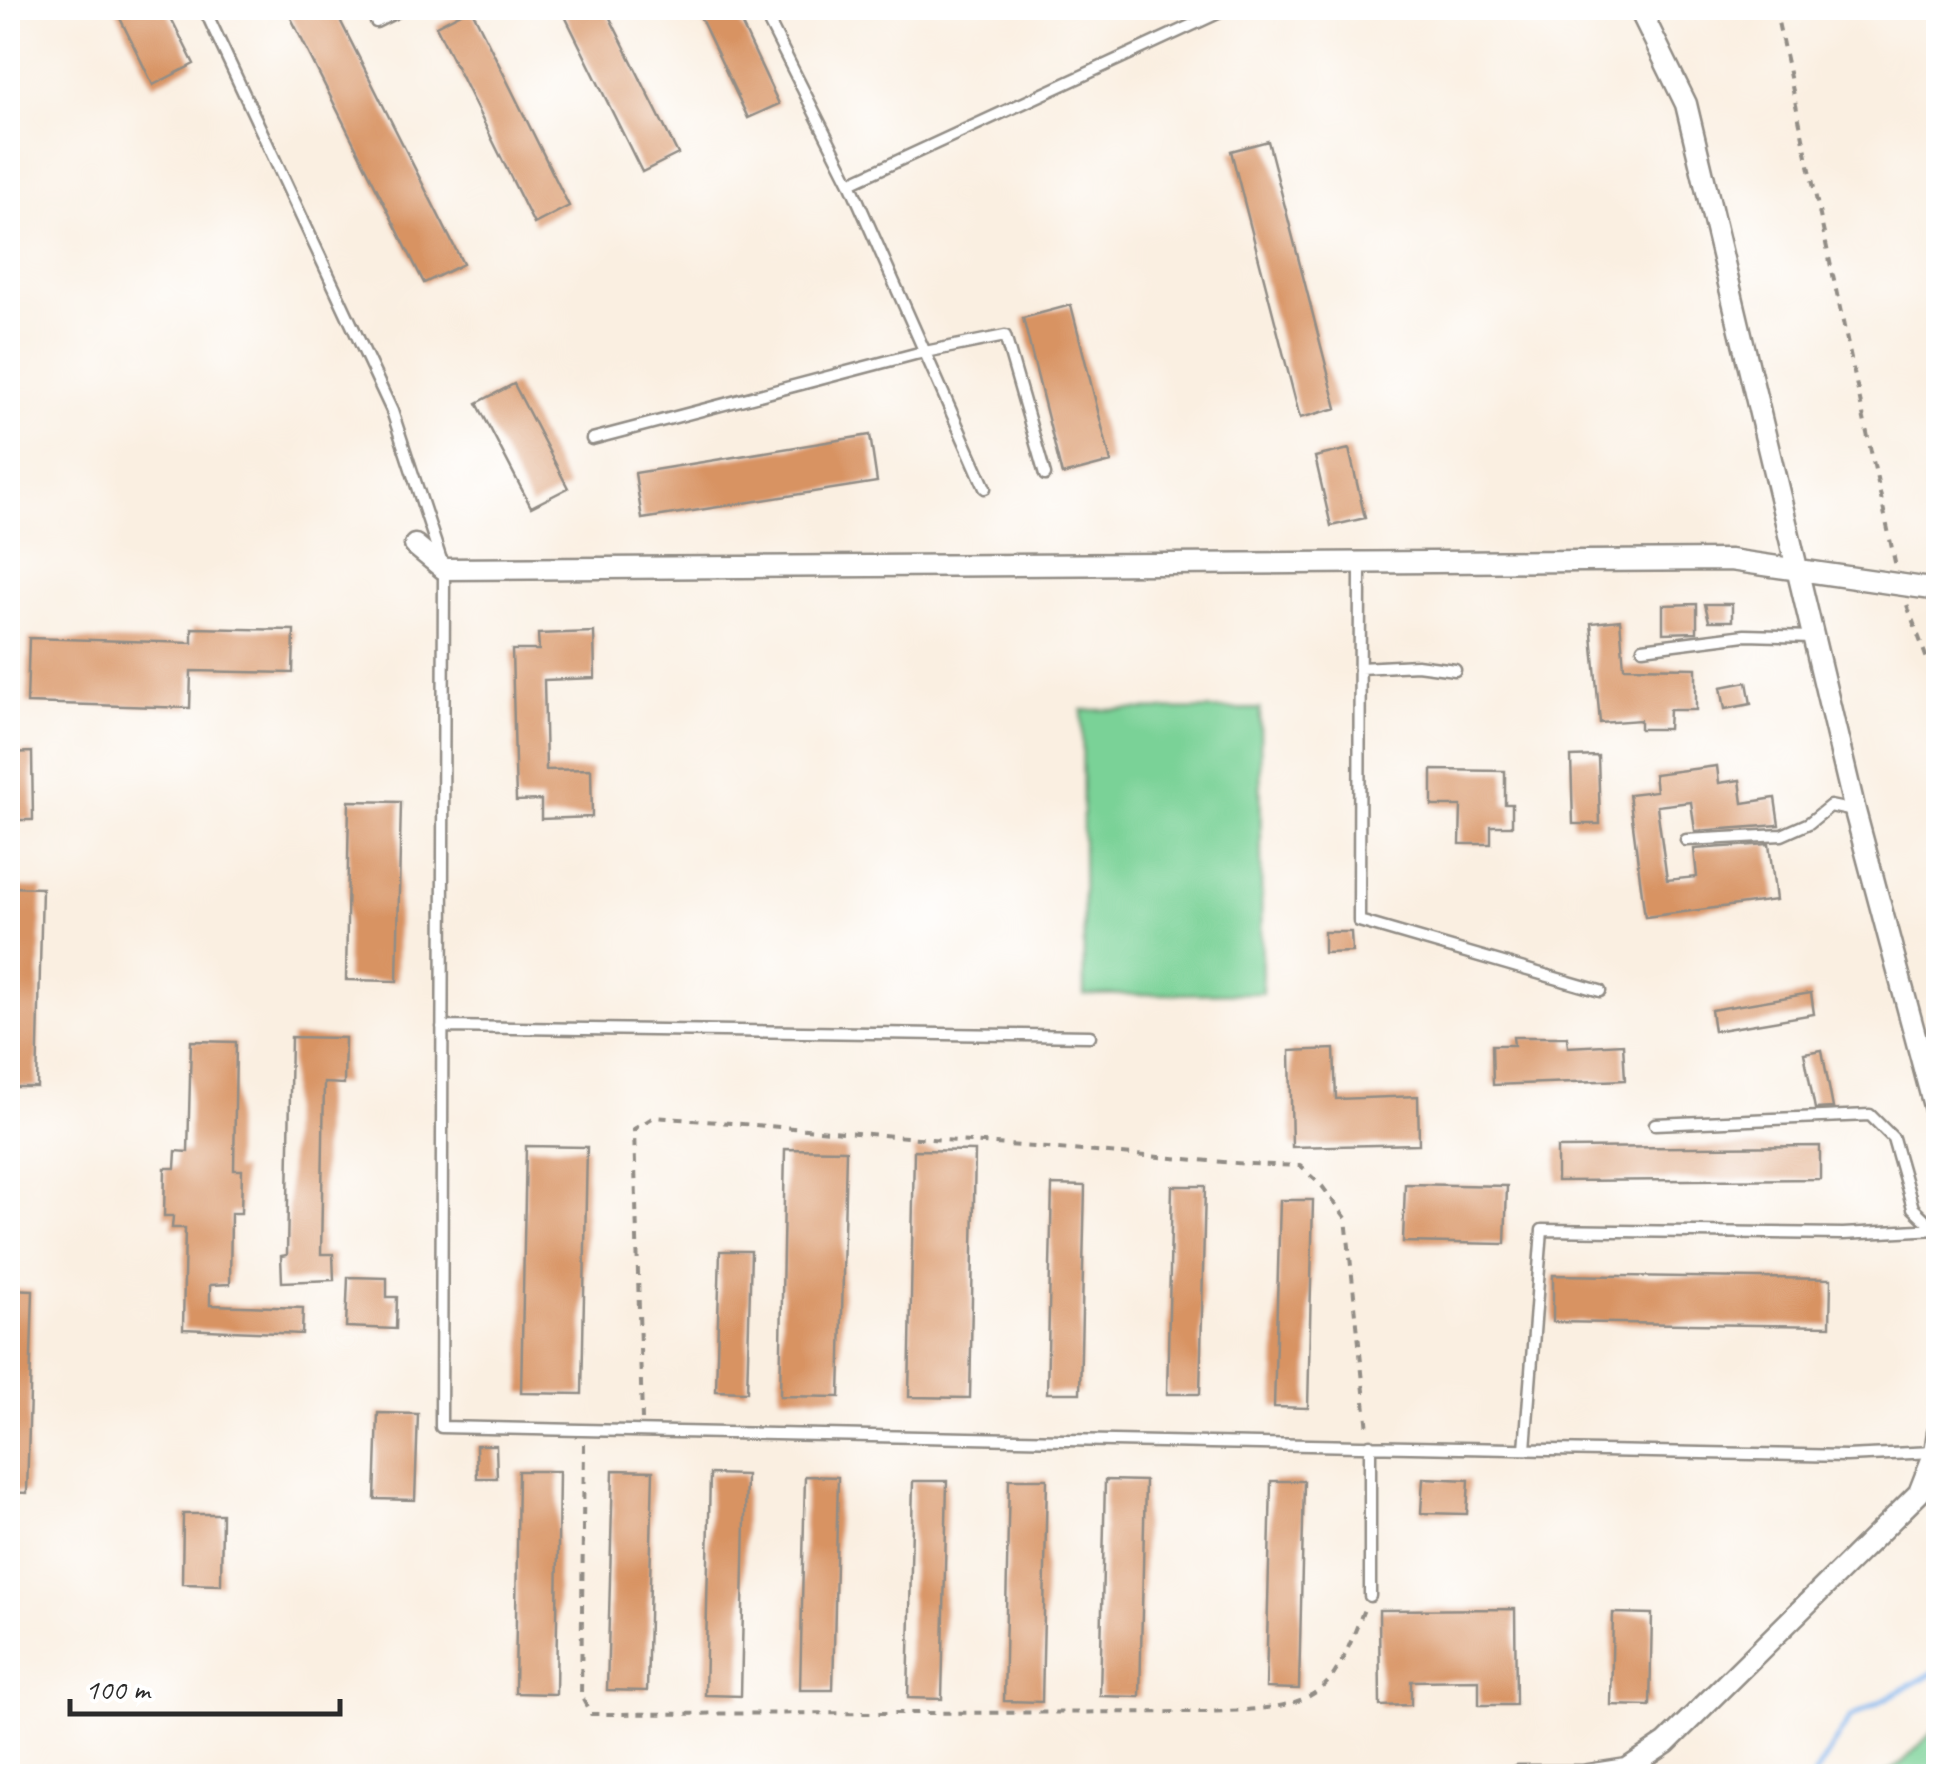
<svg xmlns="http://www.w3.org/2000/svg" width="1946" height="1784" font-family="Caveat,sans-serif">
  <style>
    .green { fill: #7ad297; stroke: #527e61; stroke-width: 2.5 }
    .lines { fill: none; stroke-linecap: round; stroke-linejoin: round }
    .stream { stroke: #7db2eb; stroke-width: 5 }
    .building { fill: #d89362 }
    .service-casing { stroke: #928d86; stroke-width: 15 }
    .minor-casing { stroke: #928d86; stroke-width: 25 }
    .path { stroke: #928d86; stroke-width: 4; stroke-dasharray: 8 8; stroke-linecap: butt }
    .service { stroke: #fff; stroke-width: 10 }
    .minor { stroke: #fff; stroke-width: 20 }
  </style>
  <rect width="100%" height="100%" fill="#fff"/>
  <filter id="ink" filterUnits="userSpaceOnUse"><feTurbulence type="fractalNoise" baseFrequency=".01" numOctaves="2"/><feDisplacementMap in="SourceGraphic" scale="20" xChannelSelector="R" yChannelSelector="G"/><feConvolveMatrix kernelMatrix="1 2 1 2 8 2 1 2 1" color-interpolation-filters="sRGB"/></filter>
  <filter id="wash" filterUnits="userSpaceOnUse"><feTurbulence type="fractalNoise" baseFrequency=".0048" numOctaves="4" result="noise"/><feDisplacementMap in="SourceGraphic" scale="40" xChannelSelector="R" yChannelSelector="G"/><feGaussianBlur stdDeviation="2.25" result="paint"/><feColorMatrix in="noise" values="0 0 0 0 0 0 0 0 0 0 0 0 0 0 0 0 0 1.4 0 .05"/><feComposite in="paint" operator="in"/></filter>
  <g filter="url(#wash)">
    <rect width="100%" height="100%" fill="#faefe1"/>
    <!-- green -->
    <path class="green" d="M1260 709 1262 993 1084 995 1082 710Z
      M1938 1726V1776H1880L1902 1763Z"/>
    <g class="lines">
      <!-- stream -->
      <path class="stream" d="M1814 1776 1850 1718 1938 1670"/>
    </g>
    <g id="blocks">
      <!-- building -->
      <path class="building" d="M115 8H166L194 64 153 85Z
        M286 8H334L463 264 424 283Z
        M471 8 569 206 534 224 436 26Z
        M561 8H605L678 154 642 172Z
        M696 8H734L779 104 748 118Z
        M1268 141 1337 408 1300 418 1231 151Z
        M1071 305 1111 462 1062 475 1023 318Z
        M514 384 568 488 531 507 477 403Z
        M870 435 877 482 642 519 635 473Z
        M1349 449 1365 518 1331 526 1315 457Z
        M1697 604V632L1663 633V605Z
        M1705 604H1732V621H1709Z
        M1620 620 1624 667 1696 668V710H1669L1668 729H1640V720L1600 723 1591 623Z
        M192 628 294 630 293 673 191 671 190 708 27 703 29 638 192 643Z
        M594 632 595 678 544 680 546 770 591 769 592 817 541 819V800L516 801 512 650H539L538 634Z
        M1747 682 1751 704 1725 709 1721 687Z
        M32 752 33 820H8V753Z
        M1598 756 1600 824H1573L1571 757Z
        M1717 766 1719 783 1740 780 1743 803 1775 798 1779 825 1695 831 1691 802 1657 806 1667 880 1697 877 1694 849 1769 844 1776 900 1645 917 1629 794 1656 791 1654 774Z
        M1432 770 1505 771V804H1512V826H1491V844H1460L1461 806H1432Z
        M349 801 401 802 397 981 346 980Z
        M8 887 42 888 37 1087H8Z
        M1324 932H1351L1352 952 1324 953Z
        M1811 993 1814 1014 1714 1031 1711 1010Z
        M291 1037 345 1038 344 1084 324 1083 321 1254H333L334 1280 282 1282 281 1256 287 1255Z
        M1513 1037H1567L1568 1047 1623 1044 1625 1080 1493 1085 1492 1045H1514Z
        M191 1041 236 1042 234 1170H242L241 1213H231L230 1284 210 1285V1305L303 1308 302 1334 183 1329 185 1228H172L173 1216H164L165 1168H175L176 1151 188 1152Z
        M1334 1049 1336 1099 1418 1096 1419 1144 1292 1147 1290 1051Z
        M1822 1050 1833 1108 1815 1109 1804 1053Z
        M526 1146 587 1147 582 1394 521 1393Z
        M1820 1146V1179L1557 1181V1148Z
        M785 1149 846 1150 840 1397 780 1396Z
        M914 1150 975 1151 970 1398 909 1397Z
        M1405 1184 1507 1186 1505 1244 1403 1242Z
        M1052 1185 1085 1186 1080 1393H1047Z
        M1172 1186H1205L1200 1394H1167Z
        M1280 1200H1313L1308 1408 1274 1407Z
        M720 1251H751L747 1392 716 1391Z
        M1553 1275 1831 1279 1830 1326 1553 1322Z
        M348 1277 387 1278V1297H397L396 1329 346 1327Z
        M8 1289 33 1290 27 1493 8 1492Z
        M378 1413 418 1414 415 1500 375 1499Z
        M476 1445H496L497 1478H477Z
        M613 1470 653 1471 647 1691 607 1690Z
        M518 1471H559L556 1694 515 1693Z
        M710 1474 746 1475 741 1696 705 1695Z
        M805 1476 838 1477 833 1690H800Z
        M1423 1478 1469 1480 1467 1514 1421 1513Z
        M1009 1479H1047L1042 1702 1004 1701Z
        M1105 1480 1145 1481 1140 1697 1100 1696Z
        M913 1481H947L942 1699 908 1698Z
        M1271 1481H1304L1299 1689 1266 1688Z
        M183 1514H222L221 1585 182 1584Z
        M1515 1609 1516 1705H1479V1680L1411 1681V1705L1380 1706 1379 1610Z
        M1613 1613 1652 1614 1650 1706 1611 1705Z"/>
    </g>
  </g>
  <g filter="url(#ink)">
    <use href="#blocks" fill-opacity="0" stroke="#928d86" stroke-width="2.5"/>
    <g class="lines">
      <!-- service casing -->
      <g class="service-casing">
        <path id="service" d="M204 8 392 411 444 569 441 1427 1846 1456 1934 1452
          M762 8 850 183
          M376 22 404 8
          M592 439 915 354 1005 336 1045 475
          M985 488 850 183 1229 8
          M1360 563 1359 921 1600 991
          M1643 648 1745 635 1813 637
          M1360 668 1417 665 1455 670
          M1686 840 1782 835 1809 823 1830 806 1854 811
          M442 1027 1090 1036
          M1655 1124 1870 1115 1893 1138 1913 1208 1935 1229
          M1370 1445V1596
          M1525 1449 1542 1230 1843 1234 1938 1229"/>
      </g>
      <!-- minor casing -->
      <g class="minor-casing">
        <path id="minor" d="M1639 8 1686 104 1855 811 1938 1121
          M415 545 444 569 1730 560 1938 590
          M1518 1776H1582L1627 1769 1666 1743 1919 1493 1935 1452 1938 1433"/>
      </g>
      <!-- path -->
      <path class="path" d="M1775 8 1896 567
        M1907 605 1938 689
        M642 1420 634 1129 654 1117 1248 1164 1300 1166 1322 1186 1346 1218 1368 1430
        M584 1444 581 1696 591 1714 1207 1712C1249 1709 1312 1713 1336 1671 1348 1652 1356 1628 1365 1607"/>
      <!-- service -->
      <use href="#service" class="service"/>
      <!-- minor -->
      <use href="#minor" class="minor"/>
    </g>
  </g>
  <!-- margin -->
  <rect width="1946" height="1784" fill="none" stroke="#fff" stroke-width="40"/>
  <!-- scale -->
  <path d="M70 1699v15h270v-15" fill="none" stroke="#2b2b2b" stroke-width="5"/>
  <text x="85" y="1699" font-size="30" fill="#2b2b2b" stroke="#ffffff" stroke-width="8" paint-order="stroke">100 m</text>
</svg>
